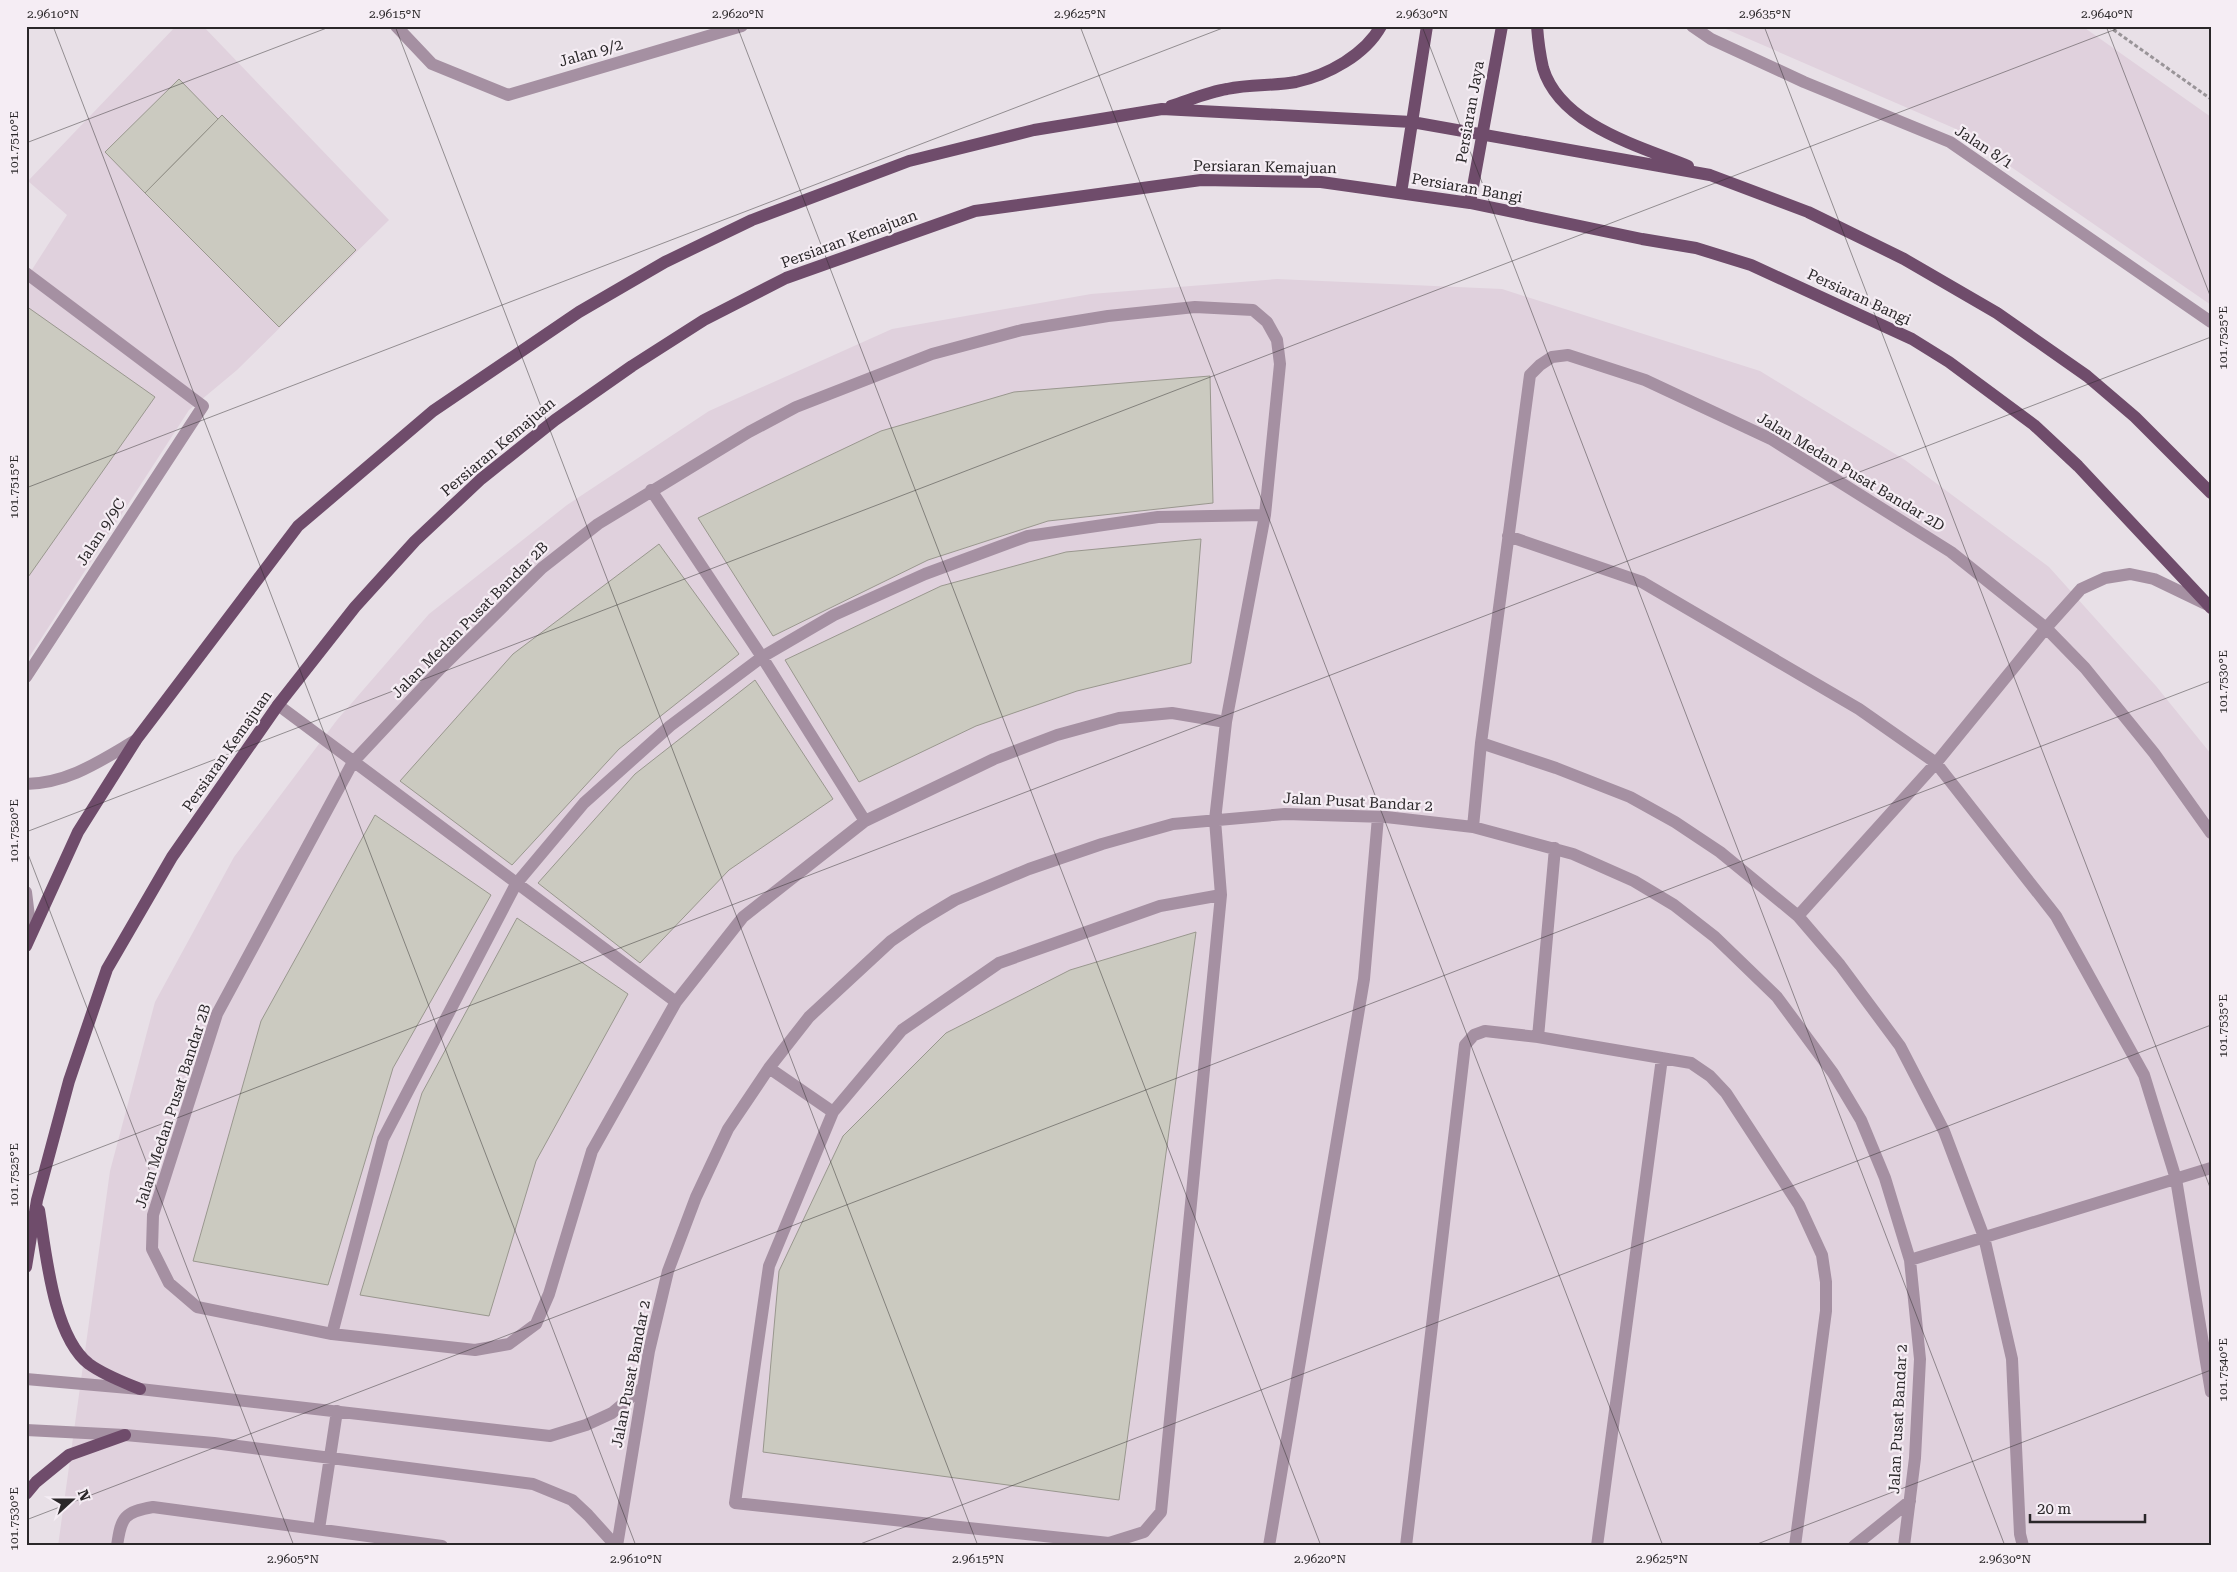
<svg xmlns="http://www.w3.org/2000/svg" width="2237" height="1572" font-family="'Roboto Serif',serif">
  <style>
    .built { fill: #e0d1dd }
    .building { fill: #cbcac0; stroke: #99978e }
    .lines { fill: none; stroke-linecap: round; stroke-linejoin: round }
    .path { stroke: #999498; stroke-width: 3; stroke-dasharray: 4 2.5; stroke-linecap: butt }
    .minor { stroke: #a590a2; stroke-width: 12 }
    .major { stroke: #6f4c6b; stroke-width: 12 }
    .ticks { fill: none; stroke: #2a2729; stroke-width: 1; stroke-opacity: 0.45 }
    .labels { text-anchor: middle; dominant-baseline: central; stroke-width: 4.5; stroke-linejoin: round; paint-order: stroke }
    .street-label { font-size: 15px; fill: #2a2729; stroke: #f5edf4 }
    .neatline { fill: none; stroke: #2a2729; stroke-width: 2 }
    .ticks-label { font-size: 12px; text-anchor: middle; fill: #2a2729 }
  </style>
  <rect width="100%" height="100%" fill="#e8e0e7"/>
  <!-- built -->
  <path class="built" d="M176 26H203L389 220 237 370 189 410 26 662V279L67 215 28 181Z
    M1719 26H2082L2211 117V305L1956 129Z
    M1277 279 1502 289 1760 371 1905 460 2049 567 2156 686 2211 754V1546H58L110 1171 155 1002 234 857 337 720 429 614 567 505 709 411 892 329 1091 294Z"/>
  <!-- building -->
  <path class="building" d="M179 79 218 119 145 193 105 152Z
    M222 115 356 250 279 327 145 193Z
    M26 306 155 397 26 580Z
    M1210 376 1213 503 1048 521 928 560 773 636 698 518 881 431 1014 392Z
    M1201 539 1191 663 1077 691 976 726 859 782 785 660 941 586 1066 552Z
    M659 544 739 654 619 749 512 865 400 781 513 654Z
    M755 680 833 799 729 870 640 963 538 883 635 774Z
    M375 815 491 895 393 1068 328 1285 193 1261 261 1021Z
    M517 918 628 994 536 1161 489 1316 360 1295 422 1093Z
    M1196 932 1119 1500 763 1452 779 1271 843 1136 946 1033 1070 970Z"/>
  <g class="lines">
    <!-- path -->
    <path class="path" d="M2108 26 2211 99"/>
    <!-- minor -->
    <path class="minor" d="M396 26 432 64 508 95 742 26
      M1692 26 1711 39 1804 82 1950 142 2211 322
      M26 273 203 406 26 677
      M651 490 762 657 865 821
      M1508 536 1642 582 1859 709 1936 763 2056 916 2144 1075 2176 1179 2211 1392
      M278 705 676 1002
      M1481 743 1556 768 1630 797 1675 822 1720 852 1798 916 1840 965 1900 1046 1944 1131 1984 1237 2012 1359 2020 1534 2023 1546
      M26 784C69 783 100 761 136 740
      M1473 827 1481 743 1530 375 1540 365 1552 357 1568 355 1645 380 1771 439 1951 552 2046 628 2085 668 2154 753 2211 833
      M26 892 31 933
      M1221 895 1160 906 999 963 902 1030 833 1112 769 1266 735 1503 1109 1543 1144 1532 1161 1512 1221 895 1215 820 1226 722 1265 515 1280 364 1277 340 1267 322 1253 310 1195 307 1108 316 1022 330 932 354 796 407 749 432 598 524 542 568 441 668 353 762 217 1014 153 1215 152 1249 169 1283 197 1307 332 1334 475 1350 509 1344 536 1324 549 1294 592 1151 676 1002 743 917 865 821 994 759 1057 735 1119 718 1172 713 1226 722
      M1798 916 1936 763 2046 628 2081 589 2105 578 2130 574 2154 579 2206 604
      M1538 1037 1555 848
      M769 1068 833 1112
      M1910 1260 2211 1168
      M332 1334 383 1139 516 884 584 803 670 726 762 657 834 615 925 574 1028 536 1158 517 1265 515
      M26 1379 140 1389 550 1436 586 1425 612 1413 643 1387
      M26 1430 125 1435 214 1443 533 1484 572 1500 588 1515 616 1546
      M319 1529 337 1411
      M117 1546C121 1517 124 1512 153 1507L442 1546
      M617 1546 649 1351 668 1271 696 1197 728 1129 769 1068 809 1017 891 941 920 921 955 900 1029 869 1102 844 1173 824 1285 814 1386 817 1473 827 1573 854 1634 881 1674 905 1715 937 1777 997 1833 1073 1861 1120 1885 1178 1910 1260 1920 1359 1915 1458 1904 1546
      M1269 1546 1364 979 1378 817
      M1406 1546 1465 1045 1474 1035 1485 1031 1538 1037 1691 1063 1710 1076 1726 1093 1799 1205 1822 1255 1826 1282V1311L1795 1546
      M1597 1546 1662 1058
      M1854 1546 1910 1501"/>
    <!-- major -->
    <path class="major" d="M1537 26C1538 40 1540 55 1543 68 1560 125 1639 146 1688 166
      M1171 106C1190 100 1208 92 1227 89 1250 84 1274 86 1296 82 1328 75 1365 55 1381 26
      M1401 193 1427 26
      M1470 203 1502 26
      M26 946 78 832 136 740 298 526 433 411 579 312 665 262 752 220 909 161 1034 130 1162 109 1412 122 1710 175 1808 212 1904 259 1997 313 2087 376 2135 417 2211 493
      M39 1210C46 1253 53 1336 89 1364 104 1375 123 1382 140 1389
      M26 1267 37 1200 69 1081 107 969 172 857 278 705 355 607 415 541 481 479 555 420 632 366 704 320 786 278 975 211 1201 180 1321 182 1470 203 1642 239 1696 248 1751 265 1912 339 1949 362 2034 425 2078 466 2211 608
      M26 1494 36 1482 69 1455 125 1435"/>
  </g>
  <!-- ticks -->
  <path class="ticks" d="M53 26 636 1546M395 26 978 1546M737 26 1321 1546M1080 26 1663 1546M1422 26 2005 1546M1764 26 2211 1190M2106 26 2211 298M26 143 332 26M26 488 1228 26M26 832 2124 26M26 849 294 1546M26 1176 2211 337M26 1520 2211 681M855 1546 2211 1025M1752 1546 2211 1370"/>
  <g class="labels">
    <!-- street labels -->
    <g class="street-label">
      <text transform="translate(591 53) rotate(-16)">Jalan 9/2</text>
      <text transform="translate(1470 112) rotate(-80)">Persiaran Jaya</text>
      <text transform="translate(1984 147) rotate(33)">Jalan 8/1</text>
      <text transform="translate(1265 167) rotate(1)">Persiaran Kemajuan</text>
      <text transform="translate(1467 188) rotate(10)">Persiaran Bangi</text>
      <text transform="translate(849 239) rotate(-20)">Persiaran Kemajuan</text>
      <text transform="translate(1859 297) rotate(25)">Persiaran Bangi</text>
      <text transform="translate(498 447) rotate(-40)">Persiaran Kemajuan</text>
      <text transform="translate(1851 472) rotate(31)">Jalan Medan Pusat Bandar 2D</text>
      <text transform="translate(101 532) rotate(-57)">Jalan 9/9C</text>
      <text transform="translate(470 620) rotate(-45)">Jalan Medan Pusat Bandar 2B</text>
      <text transform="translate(227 751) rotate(-55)">Persiaran Kemajuan</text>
      <text transform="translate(1358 802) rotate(3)">Jalan Pusat Bandar 2</text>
      <text transform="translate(173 1106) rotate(-72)">Jalan Medan Pusat Bandar 2B</text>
      <text transform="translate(631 1374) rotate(-79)">Jalan Pusat Bandar 2</text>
      <text transform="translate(1898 1419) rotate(-87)">Jalan Pusat Bandar 2</text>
    </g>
  </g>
  <!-- border -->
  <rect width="2237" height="1572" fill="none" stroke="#f5edf4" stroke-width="55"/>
  <!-- north arrow -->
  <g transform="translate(72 1500) rotate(69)" stroke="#f5edf4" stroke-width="4" paint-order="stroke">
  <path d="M0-4L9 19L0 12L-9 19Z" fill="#2a2729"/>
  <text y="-8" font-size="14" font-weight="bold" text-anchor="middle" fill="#2a2729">N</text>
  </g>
  <!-- scale -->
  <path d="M2030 1514v8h115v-8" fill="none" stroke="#2a2729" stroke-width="2.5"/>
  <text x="2037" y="1514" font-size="15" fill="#2a2729" stroke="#f5edf4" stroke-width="4" paint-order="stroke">20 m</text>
  <rect x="28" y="28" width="2182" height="1516" class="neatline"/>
  <g class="ticks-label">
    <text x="53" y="18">2.9610°N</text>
    <text x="395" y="18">2.9615°N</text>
    <text x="738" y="18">2.9620°N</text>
    <text x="1080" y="18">2.9625°N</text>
    <text x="1422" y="18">2.9630°N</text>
    <text x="1765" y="18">2.9635°N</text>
    <text x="2107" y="18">2.9640°N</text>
    <text transform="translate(14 143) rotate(-90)" y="4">101.7510°E</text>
    <text transform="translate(2223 338) rotate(-90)" y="4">101.7525°E</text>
    <text transform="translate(14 487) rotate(-90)" y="4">101.7515°E</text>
    <text transform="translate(2223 682) rotate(-90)" y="4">101.7530°E</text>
    <text transform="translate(14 831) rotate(-90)" y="4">101.7520°E</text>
    <text transform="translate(2223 1026) rotate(-90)" y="4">101.7535°E</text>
    <text transform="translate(14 1175) rotate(-90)" y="4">101.7525°E</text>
    <text transform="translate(2223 1370) rotate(-90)" y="4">101.7540°E</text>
    <text transform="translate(14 1519) rotate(-90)" y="4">101.7530°E</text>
    <text x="293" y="1563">2.9605°N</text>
    <text x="636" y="1563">2.9610°N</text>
    <text x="978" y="1563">2.9615°N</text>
    <text x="1320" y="1563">2.9620°N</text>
    <text x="1662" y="1563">2.9625°N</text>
    <text x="2005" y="1563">2.9630°N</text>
  </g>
</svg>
